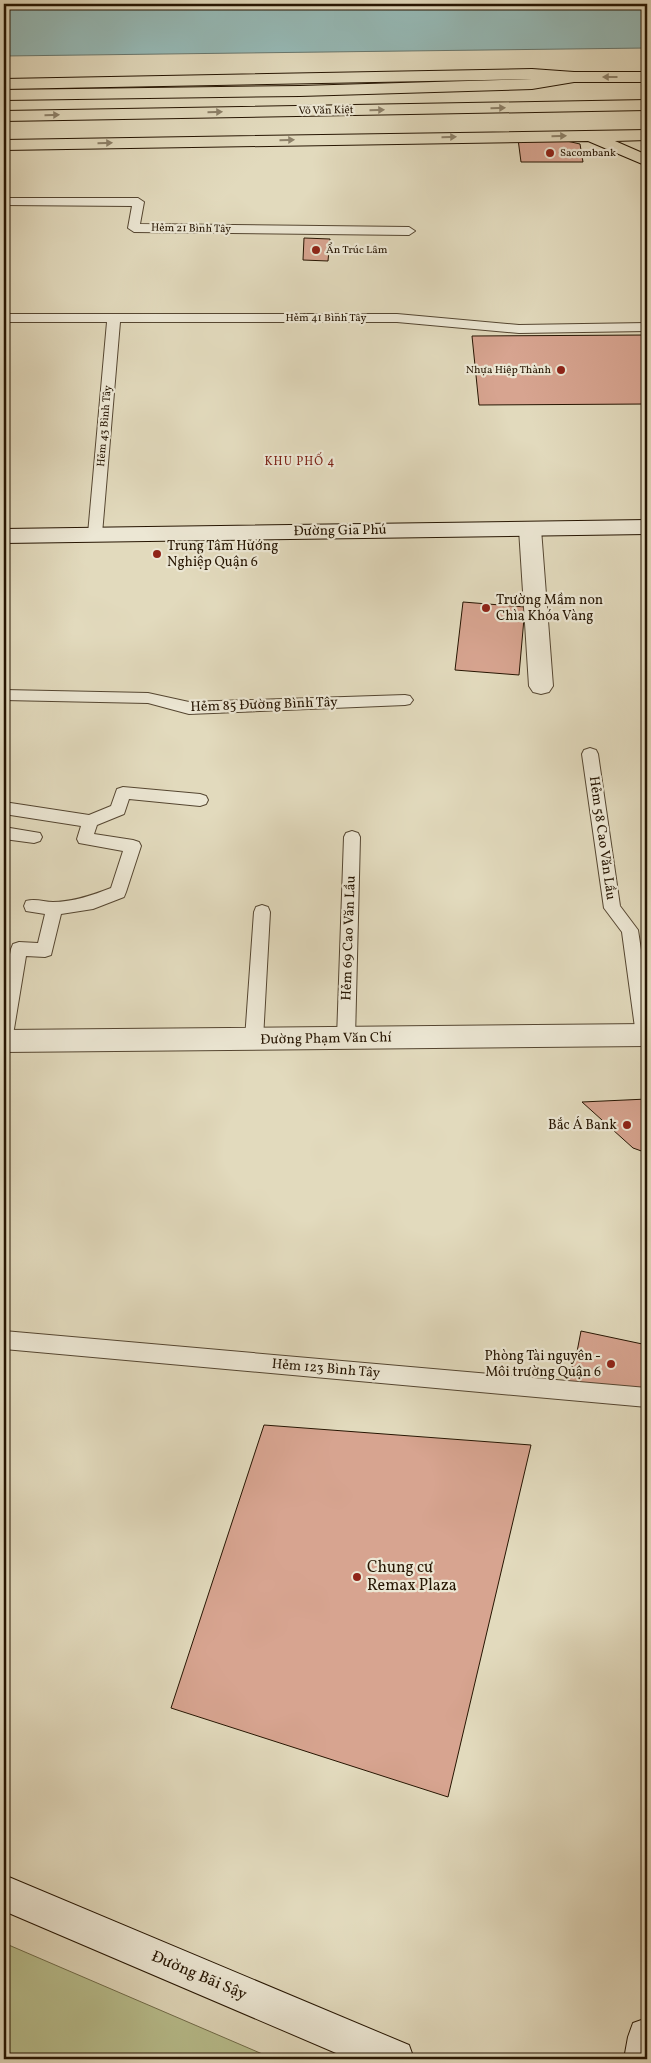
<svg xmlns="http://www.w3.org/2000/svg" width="651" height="2063" font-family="Vollkorn,serif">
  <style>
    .green { fill: #b8be8d; stroke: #6f6a48 }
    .water { fill: #96bab7; stroke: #69786f }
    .building { fill: #d7a490; stroke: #261502 }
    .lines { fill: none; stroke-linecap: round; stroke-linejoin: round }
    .lane-casing { stroke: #554631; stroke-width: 2 }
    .street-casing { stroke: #554631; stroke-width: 2 }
    .secondary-casing { stroke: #261502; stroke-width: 2 }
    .primary-casing { stroke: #261502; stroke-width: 2 }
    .highway-casing { stroke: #261502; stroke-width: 2 }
    .lane { fill: #ece7d4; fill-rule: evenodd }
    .street { fill: #ece7d4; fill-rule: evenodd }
    .secondary { fill: #ece7d4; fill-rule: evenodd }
    .primary { fill: #e2dabd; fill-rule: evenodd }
    .highway { fill: #e2dabd; fill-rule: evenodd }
    .oneway { fill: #8d8169 }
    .poi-dot { fill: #8f2418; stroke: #ece7d4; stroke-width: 2 }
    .labels { text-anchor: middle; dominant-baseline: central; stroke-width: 4.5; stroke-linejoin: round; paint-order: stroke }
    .far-street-label { font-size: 11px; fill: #261502; stroke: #ece7d4 }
    .far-poi-label { font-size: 11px; fill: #261502; stroke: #ece7d4; text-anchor: start }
    .far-neighbourhood-label { font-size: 12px; letter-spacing: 1px; fill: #7a1f14; stroke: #ece7d4 }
    .street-label { font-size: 14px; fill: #261502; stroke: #ece7d4 }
    .poi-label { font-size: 14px; fill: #261502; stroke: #ece7d4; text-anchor: start }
    .near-poi-label { font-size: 16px; fill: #261502; stroke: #ece7d4; text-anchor: start }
    .near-street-label { font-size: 16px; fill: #261502; stroke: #ece7d4 }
  </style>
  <rect width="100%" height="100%" fill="#e2dabd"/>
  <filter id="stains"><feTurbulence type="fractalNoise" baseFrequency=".004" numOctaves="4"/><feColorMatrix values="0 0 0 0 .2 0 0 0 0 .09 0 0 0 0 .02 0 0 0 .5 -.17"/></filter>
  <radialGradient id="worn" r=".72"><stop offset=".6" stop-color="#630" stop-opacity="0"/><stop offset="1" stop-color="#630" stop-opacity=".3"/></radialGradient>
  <!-- green -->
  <path class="green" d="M4 1943 274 2059H4Z"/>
  <!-- water -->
  <path class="water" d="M4 4H647V48L4 56Z"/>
  <!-- building -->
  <path class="building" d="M518 139H558L580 144 583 162H521Z
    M304 238 330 239 328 261 303 260Z
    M647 335V404L479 405 472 336Z
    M463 602 525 607 519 675 455 670Z
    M647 1099V1153L633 1148 582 1102Z
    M581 1331 647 1345V1391L565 1384 576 1357Z
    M264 1425 531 1445 448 1797 171 1708Z"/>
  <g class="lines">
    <!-- lane casing -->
    <g class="lane-casing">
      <path id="lane" d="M138 198 144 202 140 224 409 227 415 231 409 235 134 232 128 228 132 206 4 205V198Z
        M4 314H397L519 325 647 323V331L519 333 397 322H120L102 534 100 537H90L88 534 107 322H4Z
        M4 690 148 693 189 702 405 695 410 696 413 700 410 704 405 705 189 714 148 703 4 700Z
        M590 748 596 750 598 754 620 906 638 930 647 990V1042L639 1040 636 1035 622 932 604 908 582 754 584 750Z
        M123 787 200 794 206 796 208 800 206 804 200 806 129 799 124 814 97 825 94 834 133 840 139 842 141 846 126 892 124 897 93 909 61 914 51 955 45 957 26 956 13 1035 10 1040 4 1042V987L11 949 13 944 19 942 38 943 45 914 26 911 24 906 26 901C36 898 44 902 53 902 73 902 93 895 111 888L123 851 79 843 77 839 81 826 4 814V802L89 815 111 806 117 789Z
        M4 827 40 833 42 837 40 841 34 843 4 839Z
        M352 831 358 833 360 837 355 1038 352 1043 346 1045 340 1043 337 1038 344 837 346 833Z
        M262 905 268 907 270 912 263 1039 260 1044 254 1046 248 1044 245 1039 254 912 256 907Z
        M4 1331 647 1388V1407L4 1349Z"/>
    </g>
    <!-- street casing -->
    <g class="street-casing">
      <path id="street" d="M530 522 538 524 541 529 553 686 549 692 541 694 533 692 529 686 519 529 522 524Z
        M647 1024V1046L4 1052V1030Z"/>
    </g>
    <!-- secondary casing -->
    <g class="secondary-casing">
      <path id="secondary" d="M647 520V534L4 543V529Z
        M4 1875 409 2045 414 2059H350L4 1911Z
        M647 2018V2059H624L628 2037 633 2023Z"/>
    </g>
    <!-- primary casing -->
    <g class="primary-casing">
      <path id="primary" d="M532 69 574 72 580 73 583 77 580 81 574 82 532 79 4 89V79Z
        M647 130V140L615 141 647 155V166L588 141 4 150V140Z"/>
    </g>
    <!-- highway casing -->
    <g class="highway-casing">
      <path id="highway" d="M574 72H647V82H574L532 89 300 96 4 100V90L300 86 532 79Z
        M647 100V110L4 121V111Z"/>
    </g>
    <!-- lane -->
    <use href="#lane" class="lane"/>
    <!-- street -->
    <use href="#street" class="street"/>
    <!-- secondary -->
    <use href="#secondary" class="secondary"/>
    <!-- primary -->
    <use href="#primary" class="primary"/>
    <!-- highway -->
    <use href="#highway" class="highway"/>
  </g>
  <!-- one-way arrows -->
  <defs><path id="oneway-solid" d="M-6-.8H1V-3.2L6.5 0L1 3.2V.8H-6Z" transform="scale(1.25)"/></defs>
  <g class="oneway">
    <use href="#oneway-solid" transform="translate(610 77) rotate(180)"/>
    <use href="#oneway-solid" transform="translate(498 108) rotate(-1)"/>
    <use href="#oneway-solid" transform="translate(377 110) rotate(-1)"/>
    <use href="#oneway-solid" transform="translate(215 112) rotate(-1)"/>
    <use href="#oneway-solid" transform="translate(52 115) rotate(-1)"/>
    <use href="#oneway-solid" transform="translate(559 136) rotate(-1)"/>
    <use href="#oneway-solid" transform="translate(449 137) rotate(-1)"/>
    <use href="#oneway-solid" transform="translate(287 140) rotate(-1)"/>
    <use href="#oneway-solid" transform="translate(105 143) rotate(-1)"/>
  </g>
  <!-- markers -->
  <g class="poi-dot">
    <circle cx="550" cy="153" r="5"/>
    <circle cx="316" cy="250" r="5"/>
    <circle cx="561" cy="370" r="5"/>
    <circle cx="157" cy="554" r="5"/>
    <circle cx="486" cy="608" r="5"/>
    <circle cx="627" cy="1125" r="5"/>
    <circle cx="611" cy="1364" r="5"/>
    <circle cx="357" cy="1577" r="5"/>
  </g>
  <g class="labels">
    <!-- far-street labels -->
    <g class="far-street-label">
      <text transform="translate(326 111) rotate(-1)">Võ Văn Kiệt</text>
      <text transform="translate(191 229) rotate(1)">Hẻm 21 Bình Tây</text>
      <text x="326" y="318">Hẻm 41 Bình Tây</text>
      <text transform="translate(105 426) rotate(-85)">Hẻm 43 Bình Tây</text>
    </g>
    <!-- far-poi labels -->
    <g class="far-poi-label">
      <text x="560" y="153">Sacombank</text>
      <text x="326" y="250">Ẩn Trúc Lâm</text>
      <text x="551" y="370" text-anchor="end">Nhựa Hiệp Thành</text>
    </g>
    <!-- far-neighbourhood labels -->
    <g class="far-neighbourhood-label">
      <text x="300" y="462">KHU PHỐ 4</text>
    </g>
    <!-- street labels -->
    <g class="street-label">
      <text transform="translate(340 531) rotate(-1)">Đường Gia Phú</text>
      <text transform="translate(264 705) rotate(-2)">Hẻm 85 Đường Bình Tây</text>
      <text transform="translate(602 838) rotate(82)">Hẻm 58 Cao Văn Lầu</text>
      <text transform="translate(349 938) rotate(-88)">Hẻm 69 Cao Văn Lầu</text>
      <text transform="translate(326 1039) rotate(-1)">Đường Phạm Văn Chí</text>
      <text transform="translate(326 1369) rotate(5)">Hẻm 123 Bình Tây</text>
    </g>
    <!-- poi labels -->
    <g class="poi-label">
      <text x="167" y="546">Trung Tâm Hướng<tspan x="167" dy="16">Nghiệp Quận 6</tspan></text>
      <text x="496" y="600">Trường Mầm non<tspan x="496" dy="16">Chìa Khóa Vàng</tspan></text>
      <text x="617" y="1125" text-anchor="end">Bắc Á Bank</text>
      <text x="601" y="1356" text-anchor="end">Phòng Tài nguyên -<tspan x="601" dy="16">Môi trường Quận 6</tspan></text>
    </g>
    <!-- near-poi labels -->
    <g class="near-poi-label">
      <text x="367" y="1568">Chung cư<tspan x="367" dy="18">Remax Plaza</tspan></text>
    </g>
    <!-- near-street labels -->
    <g class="near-street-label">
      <text transform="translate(199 1976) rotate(23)">Đường Bãi Sậy</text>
    </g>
  </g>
  <!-- margin -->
  <rect width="651" height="2063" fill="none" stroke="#e2dabd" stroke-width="20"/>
  <rect x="5" y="5" width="641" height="2053" fill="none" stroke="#261502" stroke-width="2.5"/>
  <rect x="10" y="10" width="631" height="2043" fill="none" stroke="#261502"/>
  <rect width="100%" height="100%" filter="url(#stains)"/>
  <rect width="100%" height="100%" fill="url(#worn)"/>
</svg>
